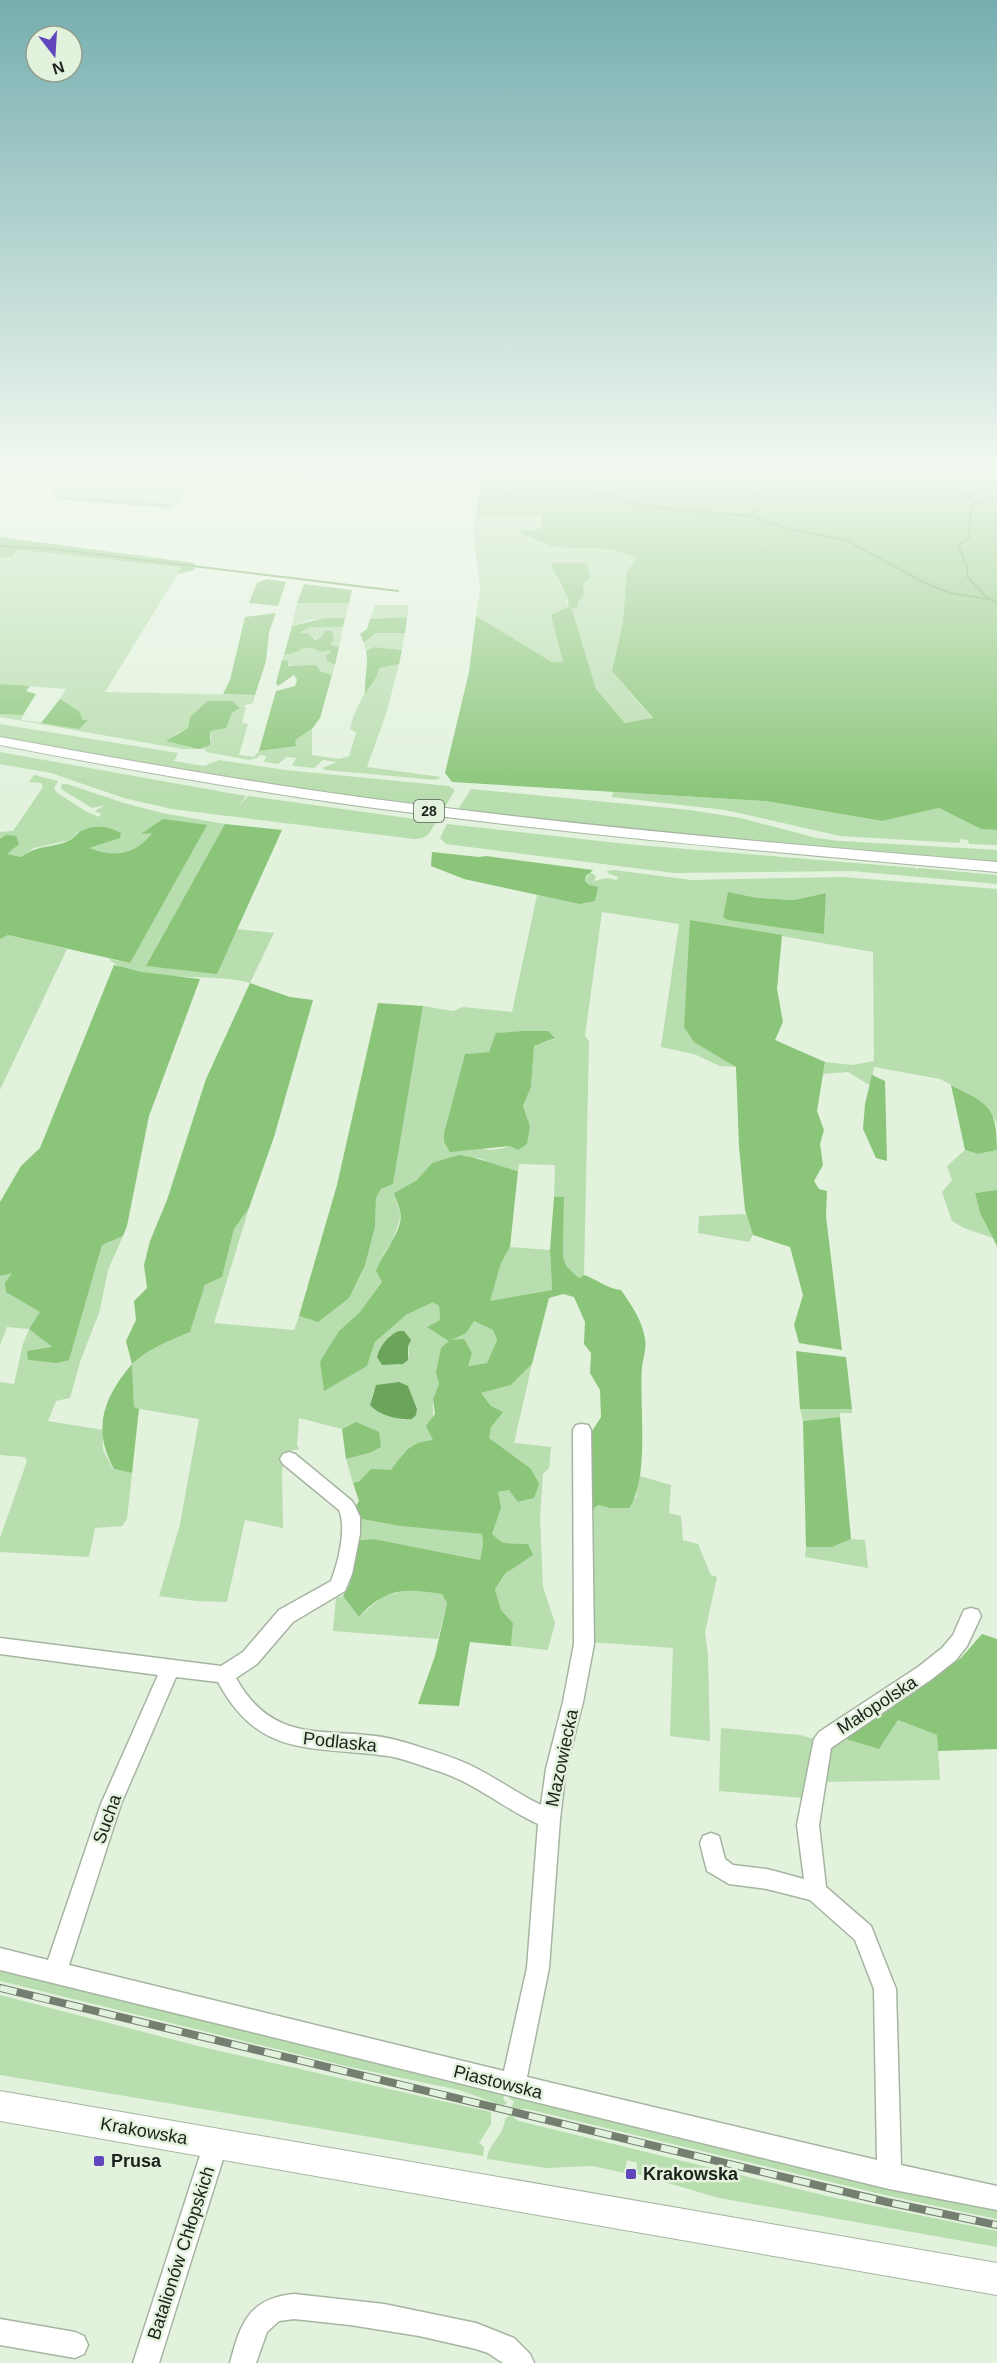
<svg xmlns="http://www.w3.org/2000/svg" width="997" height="2363" font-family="Helvetica,sans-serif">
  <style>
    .green { fill: #b8ddae; fill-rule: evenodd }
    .forest { fill: #8ac579; fill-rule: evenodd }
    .water { fill: #6ba55b }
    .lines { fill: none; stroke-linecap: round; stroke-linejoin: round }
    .stream { stroke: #6ba55b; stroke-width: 2 }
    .minor-casing { stroke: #a6b5a1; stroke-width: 3 }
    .major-casing { stroke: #a6b5a1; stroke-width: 2 }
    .minor { fill: #fff; fill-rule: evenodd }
    .major { fill: #fff; fill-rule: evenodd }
    .rail-casing { stroke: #757f71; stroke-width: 8 }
    .rail { stroke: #e2f2dd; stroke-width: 6; stroke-dasharray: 17; stroke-linecap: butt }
    .poi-dot { fill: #6246be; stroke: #e2f2dd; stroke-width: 2 }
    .labels { text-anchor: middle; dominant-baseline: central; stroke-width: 5; stroke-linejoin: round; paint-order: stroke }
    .shield { fill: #e2f2dd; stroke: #576054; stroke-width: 1.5 }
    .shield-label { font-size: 14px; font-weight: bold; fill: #1c211a }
    .near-street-label { font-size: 18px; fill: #1c211a; stroke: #e2f2dd }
    .near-poi-label { font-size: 18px; font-weight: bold; fill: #1c211a; stroke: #e2f2dd; text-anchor: start }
  </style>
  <rect width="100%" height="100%" fill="#e2f2dd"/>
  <!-- green -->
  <path class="green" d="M0 468H308L298 490 191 486 176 504 51 498 54 486 102 489 111 486 104 483 95 485 0 484Z
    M476 515H542V529L536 530 553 547 610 549 637 558 612 671 653 719 625 723 596 689 572 608 584 595 555 576 567 596V604L570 607 563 662H552L476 616 480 589 473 530Z
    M17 550 182 567 105 692 255 695 253 703 243 706 246 707 242 722 248 724 239 755 254 757 259 751 295 746V740L312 729V755L339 759 349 756 356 733 350 729C353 714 362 697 370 684 375 678 378 676 380 668L399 664 387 711 367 767 441 777 436 780 325 770 322 768 337 762 323 760 314 768 294 766 292 765 296 758 287 757 278 764 264 762 266 756 260 755 257 758 249 760 206 752 205 749H182L0 717V714L23 715 21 720 44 723 87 720H83L79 711 60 699 66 689 0 684V558L12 557ZM207 701H232L239 707 232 713 226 727 210 731 211 740 174 735 188 728 190 717Z
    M297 603H349L345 618 308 620 292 626Z
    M375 605H409L407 617 370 619Z
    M310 627H343L339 647 300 633Z
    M375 633H405L402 650 374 647 366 651 364 643Z
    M311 646 320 652 329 650 331 652 327 661 335 665 332 675 320 671 316 665C304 666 291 670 282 660L284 655C295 654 301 647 311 646Z
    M0 724 178 753 174 761 204 766 219 760 285 770 449 786 455 790 443 810 242 782 0 738Z
    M0 752 246 796 237 808 248 796 436 822C430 833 427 839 414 839L172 809 124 798 51 773 0 764Z
    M34 775 58 781 54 788 56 792 87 812 99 817 101 814 95 811 105 805 92 808 61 789 62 784H67L124 803 162 813 225 824 147 966 217 973 237 929 274 933 250 983C217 972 131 984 109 959L130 963 163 819 143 834 153 832C135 857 116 858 88 848L120 838 78 832 70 840 34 848 21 857 6 854V835L0 839V832L13 831 43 787 41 783 29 782Z
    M471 789 690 810 740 818 817 838 840 841 997 850V862L544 822 457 811Z
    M613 792 766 801 882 821 939 808 981 829 997 830V845L969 844 968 840 961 839 959 843 840 836 725 810 612 797Z
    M447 824 626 844 916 868 917 871 918 868 997 875V884L852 871 674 873 446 844 440 838Z
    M614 870 691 880 842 877 997 889V1124L995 1119 969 1094 940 1079 874 1067 871 1086 848 1072 823 1074 825 1062 852 1065 874 1061 873 952 691 920 684 1027 736 1067 720 1066 694 1054 661 1047 679 924 602 912 585 1036 589 1041 584 1275 579 1278 567 1267 563 1258 564 1197H554L555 1165 519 1164 518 1171 495 1165 479 1158 432 1163 417 1180 394 1193 401 1216 393 1240 383 1255V1282L360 1312 339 1331 325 1353 320 1362 324 1390 367 1366 375 1342 406 1315 434 1301 439 1306 440 1320 428 1327 474 1321 493 1330 497 1340 487 1363 467 1366 472 1353 436 1372 439 1384 433 1399V1441L403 1453 391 1470 353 1483 346 1459 369 1453 356 1422 342 1429 299 1418 297 1444 299 1449 284 1452 282 1472 283 1528 245 1520 227 1602 196 1601 159 1596 180 1524 199 1419 134 1408 132 1364C149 1348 169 1341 190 1332L205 1285 222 1277 234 1229 249 1208 214 1323 294 1330 299 1316 318 1322 375 1226 376 1198 381 1189 393 1184 423 1006 453 1011 463 1007 512 1012 537 895 579 904 589 885 585 881 590 872 596 876 594 881 608 878 616 880 619 877 609 874 607 871ZM728 892 758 898 794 900 826 893 824 934ZM523 1031 554 1039 534 1046 531 1087 523 1106 530 1126C525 1131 517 1143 509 1146 485 1156 465 1144 444 1133L465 1054 489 1052 497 1033ZM390 1335 408 1346 409 1355 403 1364 382 1365 386 1341ZM408 1386 417 1409 405 1420 386 1415 370 1405 374 1389Z
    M8 935 67 949 0 1090V939Z
    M965 1150 978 1154 997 1150V1190L975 1193 980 1213 993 1238 964 1228 952 1221 942 1192 952 1180 947 1166Z
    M746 1214 753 1235 749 1242 698 1233 699 1216Z
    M123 1236 108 1270 100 1310 80 1362 70 1398 56 1401 48 1421 103 1430V1450L113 1469 132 1473 127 1519 122 1526 95 1528 89 1557 0 1552V1538L27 1461 25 1457 0 1455V1382L14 1384 23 1344 29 1329 7 1327 0 1345V1276L13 1272 40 1312 29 1329 68 1360 102 1245Z
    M510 1247 550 1250 552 1290 489 1302 501 1263Z
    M532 1364 514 1443 551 1447 549 1468 543 1474 540 1517 543 1587 555 1623 548 1650 511 1646 513 1623 501 1610 495 1589 528 1544 503 1543 492 1534 500 1508 498 1492 509 1490 519 1502 534 1498 505 1451 489 1438 491 1406 481 1393 511 1385Z
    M800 1409H852V1413H840V1417L803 1421Z
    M640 1476 671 1485 669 1513 681 1516 683 1540 698 1544 711 1575 717 1577 705 1632 708 1655 710 1741 670 1736 673 1648 590 1642 589 1513 598 1505 610 1508 636 1498Z
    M356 1518 400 1526 482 1534 483 1544 480 1560 374 1539 353 1541Z
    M851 1539 865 1540 868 1568 805 1557 806 1547H832Z
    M412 1589 442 1594 447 1602 438 1639 333 1631 336 1598 343 1596 359 1617 383 1596Z
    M898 1720 937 1735 940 1780 822 1782 826 1747 839 1737 879 1749Z
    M721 1728 800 1735 814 1739 803 1798 719 1791Z
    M0 1969 498 2092 505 2095 503 2099 507 2103 503 2106 459 2090 350 2067 0 1981Z
    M0 1995 202 2047 491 2112V2124L479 2143 484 2147 483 2156 0 2075Z
    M515 2096 997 2207V2219L889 2196 527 2109H511L514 2101 508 2098Z
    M510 2115 519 2121 831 2197 997 2231V2247L719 2198 637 2174V2163L627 2160 625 2173 592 2166 546 2168 487 2159C489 2143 504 2135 505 2119Z"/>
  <!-- forest -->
  <path class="forest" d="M482 468H958L982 477 973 468H997V830L981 829 939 808 882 821 766 801 452 782 445 773 469 672 476 616 552 662H563L551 615 569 607 567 596 551 565 554 563H587L590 578 583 584 584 595 578 602 577 608 572 609 596 689 625 723 653 718 612 671 623 622 627 572 637 558 610 549 553 547 516 531 541 529 542 515H476Z
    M57 496 176 504 172 508 51 499Z
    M0 537 195 563 194 570 178 574 181 567 17 550 12 557 0 558Z
    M267 579 286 582 278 606 249 603 257 583Z
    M304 584 352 590 349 603H297Z
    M276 613 269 632 266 661 255 695 223 694 230 680 245 617Z
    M407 617 405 633H375L364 643 360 634 367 629 370 619Z
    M325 618H345L343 627H310L300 633H308L315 640 321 638 325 631H332L334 640 329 644 339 647 335 665 327 661 326 656 331 652 329 650 320 652C303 641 301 654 284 655L292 626Z
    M374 647 402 650 399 664 380 668C377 678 370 685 365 694 364 679 369 665 366 651Z
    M282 660 288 661V666L316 665 320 671 332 675 320 718 312 729 295 740 296 746 259 751 276 691 295 686 297 680 294 675 278 686 276 683Z
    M0 684 30 686 26 691 36 694 23 715 0 714Z
    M60 699 79 711 83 720H88L79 729 41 723Z
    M207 701H232L240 708 232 713 226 728 210 731V745L199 749 166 741 188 728 190 717Z
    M163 819 207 825 130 963 8 935 0 939V839L6 835 16 836 19 844 7 854 21 857C41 843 52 849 70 840 74 838 77 833 81 831 95 824 108 826 121 833L120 838 89 848C114 858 136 855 152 833L141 834Z
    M225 824 282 830 217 974 146 966Z
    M432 852 479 857 486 856 593 870 586 876 585 881 589 885 598 887 595 901 579 904 464 879 431 866Z
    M728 892 758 898 794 900 826 893 824 934 728 920 723 917Z
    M690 920 782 935 777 989 783 1022 775 1040 825 1062 817 1111 824 1130 820 1144 823 1165 814 1181 819 1189 827 1191 826 1216 842 1350 799 1343 794 1325 803 1295 790 1247 753 1235 745 1210 739 1147 736 1067 694 1042 684 1027Z
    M114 965 141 972 200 979 149 1116 127 1226 123 1236 102 1245 69 1360 57 1363 28 1360 27 1351 52 1347 29 1329 40 1312 6 1292 5 1283 12 1273 0 1276V1202L21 1166 40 1148Z
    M250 983 290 997 313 1000 274 1137 249 1208 234 1229 222 1277 205 1285 190 1332C169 1341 149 1348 132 1364L134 1407 139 1409 132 1473 114 1469C92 1429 103 1398 132 1364L126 1341 136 1320 134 1301 147 1288 144 1265 150 1241 167 1200 206 1079Z
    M378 1003 423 1006 393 1184 381 1189 376 1198 375 1226 365 1265 349 1298 318 1322 299 1316 337 1185Z
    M523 1031H548L555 1038 534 1046 531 1087 523 1106 530 1126 527 1144 518 1150 510 1146 450 1152 444 1142V1133L465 1054 489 1052 496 1033Z
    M872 1075 885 1081 887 1161 876 1158 863 1129 865 1104Z
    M951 1085C988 1104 997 1106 997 1150L978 1154 965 1150Z
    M459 1155C480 1158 498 1166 518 1171L510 1247 501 1263 490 1301 552 1290 550 1250 554 1197H564L563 1258 567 1267 579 1278 584 1275C597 1279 607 1289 621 1290 632 1306 642 1320 645 1339 647 1348 643 1358 642 1367 639 1403 650 1480 629 1508H610L598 1505 589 1513V1436L601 1417 600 1390 590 1373 591 1353 584 1344 585 1322 574 1297 563 1294 549 1298 532 1364 511 1385 481 1393 491 1406 503 1412 491 1427 489 1438 531 1469 539 1484 534 1498 518 1502 509 1490 498 1492 501 1508 492 1534 503 1543 528 1544 533 1555 506 1573 495 1589 501 1610 513 1623 511 1646 470 1642 459 1706 418 1704 435 1656 447 1603 442 1594C405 1588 385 1588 359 1617L343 1596 350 1584 353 1541 374 1539 480 1560 483 1544 482 1534 400 1526 356 1518 354 1509 359 1501 353 1483 360 1481 371 1469 391 1470C404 1452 410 1442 433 1440L426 1426 435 1414 433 1399 439 1384 436 1372 441 1348 449 1341 427 1327 440 1320 439 1306 433 1302 406 1315 375 1342 367 1366 324 1391 320 1362 325 1353 339 1331 360 1312 382 1282 376 1271C383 1253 399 1236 401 1217 401 1210 396 1200 394 1193L417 1180 432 1163ZM474 1321 493 1330 497 1340 487 1363 468 1366 472 1353 464 1339 451 1340 466 1333Z
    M997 1190V1246L980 1213 975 1193Z
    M796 1351 846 1357 852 1409H800Z
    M840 1417 851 1539 832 1547H806L803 1421Z
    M356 1422 379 1432 381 1447 369 1453 346 1459 342 1429Z
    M982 1634 997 1639V1749L938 1751 937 1735 898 1720 879 1749 839 1737 961 1658Z"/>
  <!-- water -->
  <path class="water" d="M399 1331H404L411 1340 408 1346V1360L403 1364 382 1365 377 1357C380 1346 388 1335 399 1331Z
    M399 1382 408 1386 417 1409 416 1415 412 1419C398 1420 380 1416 370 1405L376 1385Z"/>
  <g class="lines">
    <!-- stream -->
    <path class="stream" d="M542 468C612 508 673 510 751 516
      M731 468V471L748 484 760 504 751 516 789 529 848 541 923 582 950 593 993 600
      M929 468 936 470 976 502
      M997 498 976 502 971 510 969 538 958 545 967 567V576L985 596 997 603
      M0 546 54 549 398 591"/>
    <!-- minor casing -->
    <g class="minor-casing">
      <path id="minor" d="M582 1424 588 1425 591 1430 594 1644 583 1702 566 1769 560 1819 549 1968 527 2077 877 2160 874 1989 855 1940 810 1900 767 1889 729 1884 707 1871 700 1843 703 1836 711 1833 719 1836 725 1859 733 1865 767 1869 804 1879 797 1825 814 1739 819 1732 918 1667 942 1648 953 1635 964 1610 971 1608 978 1610 981 1616 967 1646 956 1660 932 1679 831 1748 819 1825 826 1887 871 1926 896 1989 901 2165 997 2186V2210L889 2189 0 1970V1948L48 1960 101 1804 158 1675 0 1654V1638L221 1666 243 1652 279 1610 331 1581C338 1563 347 1529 339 1510L283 1464 280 1459 283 1454 289 1452 295 1454 352 1501 355 1506 360 1517V1534L352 1574 345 1591 293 1622 257 1664 236 1678C278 1754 340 1721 407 1743 429 1750 452 1756 472 1766 496 1778 517 1793 541 1805L546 1769 563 1702 574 1644 573 1430 576 1425ZM176 1677 218 1682C260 1760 313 1745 388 1756 406 1759 424 1767 441 1772 476 1784 505 1809 538 1824L527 1968 504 2071 69 1965 121 1804Z
        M216 2131 225 2134 228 2143 159 2363H133L204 2143 207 2134Z
        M294 2294 384 2304 476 2323 514 2338 530 2354 534 2363H503L488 2353 476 2349 419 2336 350 2325 294 2319 279 2321 267 2332 256 2363H230C240 2324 249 2298 294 2294Z
        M0 2319 75 2332 84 2336 88 2345 84 2354 75 2358 0 2345Z"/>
    </g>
    <!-- major casing -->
    <g class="major-casing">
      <path id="major" d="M0 737C124 760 248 782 374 799 581 826 789 845 997 862V872C789 854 581 835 374 808 248 791 124 769 0 745Z
        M0 2091 997 2263V2295L0 2121Z"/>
    </g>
    <!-- minor -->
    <use href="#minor" class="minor"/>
    <!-- major -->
    <use href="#major" class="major"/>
    <!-- rail casing -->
    <g class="rail-casing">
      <path id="rail" d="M0 1988 887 2202 997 2225"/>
    </g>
    <!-- rail -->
    <use href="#rail" class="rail"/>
  </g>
  <!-- sky -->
  <linearGradient id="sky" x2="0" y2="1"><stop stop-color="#76aeb0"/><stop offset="0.59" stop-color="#f2f9f0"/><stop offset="1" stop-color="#f2f9f0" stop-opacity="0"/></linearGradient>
  <rect width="997" height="799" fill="url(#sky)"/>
  <!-- markers -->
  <g class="poi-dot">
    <rect x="93" y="2155" width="12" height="12" rx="3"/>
    <rect x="625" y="2168" width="12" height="12" rx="3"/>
  </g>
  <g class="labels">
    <!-- shield labels -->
    <rect class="shield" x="414" y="800" width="30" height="22" rx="4.5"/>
    <g class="shield-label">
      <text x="429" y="811">28</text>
    </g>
    <!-- near-street labels -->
    <g class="near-street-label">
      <text transform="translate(877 1705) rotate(-33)">Małopolska</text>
      <text transform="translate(340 1742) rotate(6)">Podlaska</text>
      <text transform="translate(562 1758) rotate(-78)">Mazowiecka</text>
      <text transform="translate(107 1819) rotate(-70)">Sucha</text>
      <text transform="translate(498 2082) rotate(14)">Piastowska</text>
      <text transform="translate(144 2131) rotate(10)">Krakowska</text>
      <text transform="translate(181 2253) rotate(-72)">Batalionów Chłopskich</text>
    </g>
    <!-- near-poi labels -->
    <g class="near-poi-label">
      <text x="111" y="2161">Prusa</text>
      <text x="643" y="2174">Krakowska</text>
    </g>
  </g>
  <!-- north arrow -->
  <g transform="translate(54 54) rotate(163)"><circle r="28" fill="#e2f2dd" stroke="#939e8f" stroke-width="1.5"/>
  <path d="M0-4.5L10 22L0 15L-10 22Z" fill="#6246be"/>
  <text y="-9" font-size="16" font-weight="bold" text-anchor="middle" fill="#1c211a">N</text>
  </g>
</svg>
